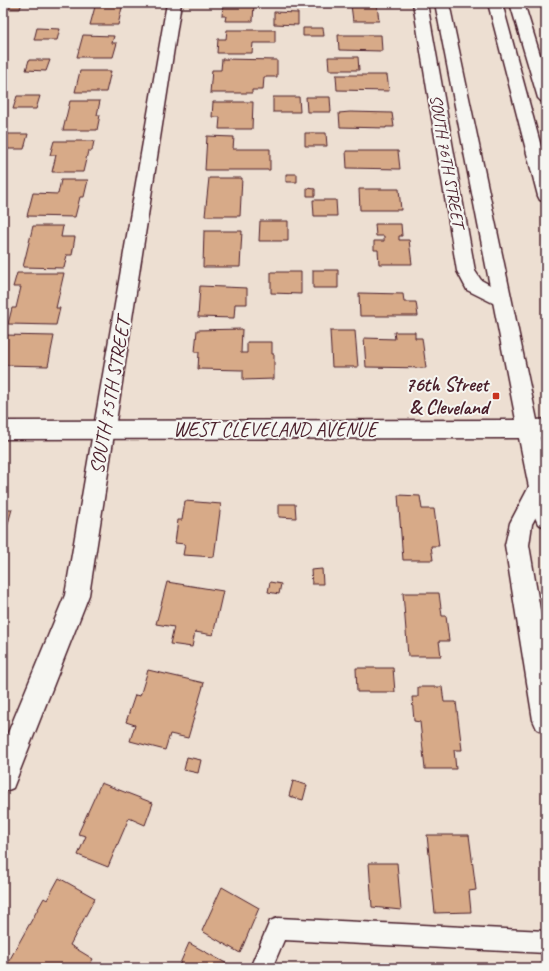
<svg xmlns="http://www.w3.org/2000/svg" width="549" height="971" font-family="Caveat,sans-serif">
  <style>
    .building { fill: #d7aa88; stroke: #4a1f2b }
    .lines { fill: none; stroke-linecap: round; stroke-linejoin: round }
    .lane-casing { stroke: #4a1f2b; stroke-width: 3 }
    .street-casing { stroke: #4a1f2b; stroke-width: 3 }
    .secondary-casing { stroke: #4a1f2b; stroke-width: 3 }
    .lane { fill: #f6f6f2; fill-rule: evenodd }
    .street { fill: #f6f6f2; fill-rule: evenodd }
    .secondary { fill: #f6f6f2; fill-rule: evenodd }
    .poi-dot { fill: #c8321e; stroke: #f6f6f2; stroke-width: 1.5 }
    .labels { text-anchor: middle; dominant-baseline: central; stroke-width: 4; stroke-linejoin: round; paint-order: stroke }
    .far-street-label { font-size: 17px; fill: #4a1f2b; stroke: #f6f6f2 }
    .poi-label { font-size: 20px; font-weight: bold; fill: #4a1f2b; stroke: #f6f6f2; text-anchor: end }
    .street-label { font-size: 20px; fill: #4a1f2b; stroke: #f6f6f2 }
  </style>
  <rect width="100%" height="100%" fill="#eddfd2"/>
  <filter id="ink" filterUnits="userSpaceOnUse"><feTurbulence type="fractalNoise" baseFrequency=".025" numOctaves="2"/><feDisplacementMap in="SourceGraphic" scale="8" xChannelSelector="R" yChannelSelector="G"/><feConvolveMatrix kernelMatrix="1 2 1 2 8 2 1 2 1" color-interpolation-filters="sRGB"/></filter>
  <g filter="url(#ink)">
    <!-- building -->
    <path class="building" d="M3 3H22L20 9H3Z
      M96 3H123L118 25H90Z
      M323 3H345V7H323Z
      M223 4H254L253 21H225L226 16H222Z
      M351 5H377L379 21H353Z
      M274 12 298 13V25L274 24Z
      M37 28 60 29 57 40H34Z
      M303 28H323L324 36H303Z
      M227 30H275V43H253L252 53H217L218 39H226Z
      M83 35 114 36 112 43H117L113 57H77Z
      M338 35H381L382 51 339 50Z
      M328 57H358L359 70H329Z
      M222 59 277 60V77H264L263 90H252V93H210L212 70H221Z
      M29 60H50L46 71 26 70Z
      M80 71H111L106 92H75Z
      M336 75H387L389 91 337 90Z
      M17 96H40L36 109H13Z
      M273 97H299L300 112H273Z
      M306 97H330L331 112H307Z
      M70 101H100L97 115H100L97 130H63Z
      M213 102H253L252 129H219L220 117H212Z
      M350 112 392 113 394 127H386V128L340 127 339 113Z
      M305 133H326L327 146H305Z
      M4 134H28L24 149H3Z
      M207 136 234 137 233 149H270V170H205Z
      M54 141H94L92 151H88L83 172H52L56 155H50Z
      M346 151H398L400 169 347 168Z
      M286 174H297V182H286Z
      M209 178H242L240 216H205Z
      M61 180H88L84 197H80L75 217 27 216 33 193 58 194Z
      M307 188 315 189V196H307Z
      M359 189H399L401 210H360Z
      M313 200H336L337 216H314Z
      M260 221H288V241H259Z
      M375 224H401L402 236H399V240H409L412 264H379L378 250H374V241H384V236H376Z
      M33 226H63L61 237H75L72 255H67L64 268 23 267Z
      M204 231H242L240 267H203Z
      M313 270H338V288H313Z
      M271 272H301V294L271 293Z
      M17 273H64L56 308H60L56 325 8 324 12 308H16L21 287H13Z
      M200 286 247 288V304H235L234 318 198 317Z
      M359 293 403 294 404 302H416L418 316H360Z
      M242 329 241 353H247V342H272V354H274V379L243 380V370L198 369 199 352H195L197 330Z
      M330 331H355L358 367H332Z
      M394 332H415V338H422L426 368 366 367 364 338 395 339Z
      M3 335 54 336 48 366 3 365Z
      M398 495 420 496 422 509H434L439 546H431L433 560H403Z
      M185 501 221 504 214 557 183 555 185 544 175 543 178 520H182Z
      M279 504H295L296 518 279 517Z
      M3 509H12L3 542Z
      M322 569 323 584H312L311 570Z
      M167 582 223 591 213 635 195 632 192 647 170 644 174 627 156 624Z
      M270 582 281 584 279 594 268 592Z
      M403 593H439L442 616H446L449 641H439L441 656H408Z
      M356 668H393L395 692H357Z
      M148 670 204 683 188 738 170 734 165 750 130 741 135 725 126 722 135 695 140 696Z
      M418 687H442L444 702H456L462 750H454L456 769H425L420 722 414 721 412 697H418Z
      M187 757 201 760 198 773 184 770Z
      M293 781 307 785 303 800 289 796Z
      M101 783 153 803 145 825 129 818 108 867 78 855 86 836 78 834Z
      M427 835H469L476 890 469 891 471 912 435 913Z
      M369 863H397L401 910 372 907Z
      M59 878 95 898 70 945 93 959 88 968H5L44 898 47 900Z
      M222 887 259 908 240 953 202 931Z
      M189 943 233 967 232 968H178Z"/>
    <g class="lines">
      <!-- lane casing -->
      <g class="lane-casing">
        <path id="lane" d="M278 918 546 931V953L284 940 272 968H250L270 921Z"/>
      </g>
      <!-- street casing -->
      <g class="street-casing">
        <path id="street" d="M167 3H181L89 595 13 788 3 792V745L65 595Z
          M413 3H427L475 271 481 280 508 295 510 300 508 305 501 307 467 290 457 271Z
          M510 3H524L546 74V103L541 101 538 98Z
          M540 479 546 481V498L532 524 529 545 546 645V733L537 729 533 720 505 545 510 523 532 481Z"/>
      </g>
      <!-- secondary casing -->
      <g class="secondary-casing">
        <path id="secondary" d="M435 3H449L537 420 546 419V437H540L546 464V527L538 524 535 517 519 438 3 439V421L516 420Z
          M488 3H502L546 165V202L540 200 538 196Z"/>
      </g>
      <!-- lane -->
      <use href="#lane" class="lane"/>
      <!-- street -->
      <use href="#street" class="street"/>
      <!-- secondary -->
      <use href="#secondary" class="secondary"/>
    </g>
  </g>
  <!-- markers -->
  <rect class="poi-dot" x="492" y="392" width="8" height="8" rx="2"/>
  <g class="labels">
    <!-- far-street labels -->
    <g class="far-street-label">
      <text transform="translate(447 161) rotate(80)">SOUTH 76TH STREET</text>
    </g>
    <!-- poi labels -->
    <g class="poi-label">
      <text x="488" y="384">76th Street<tspan x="488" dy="23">&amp; Cleveland</tspan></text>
    </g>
    <!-- street labels -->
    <g class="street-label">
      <text transform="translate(110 396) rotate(-80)">SOUTH 75TH STREET</text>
      <text x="275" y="429">WEST CLEVELAND AVENUE</text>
    </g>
  </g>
  <!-- margin -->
  <rect width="549" height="971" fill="none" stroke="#f6f6f2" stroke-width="16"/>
  <rect x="8" y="8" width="533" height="955" fill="none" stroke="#4a1f2b" stroke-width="1.5" filter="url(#ink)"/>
</svg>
